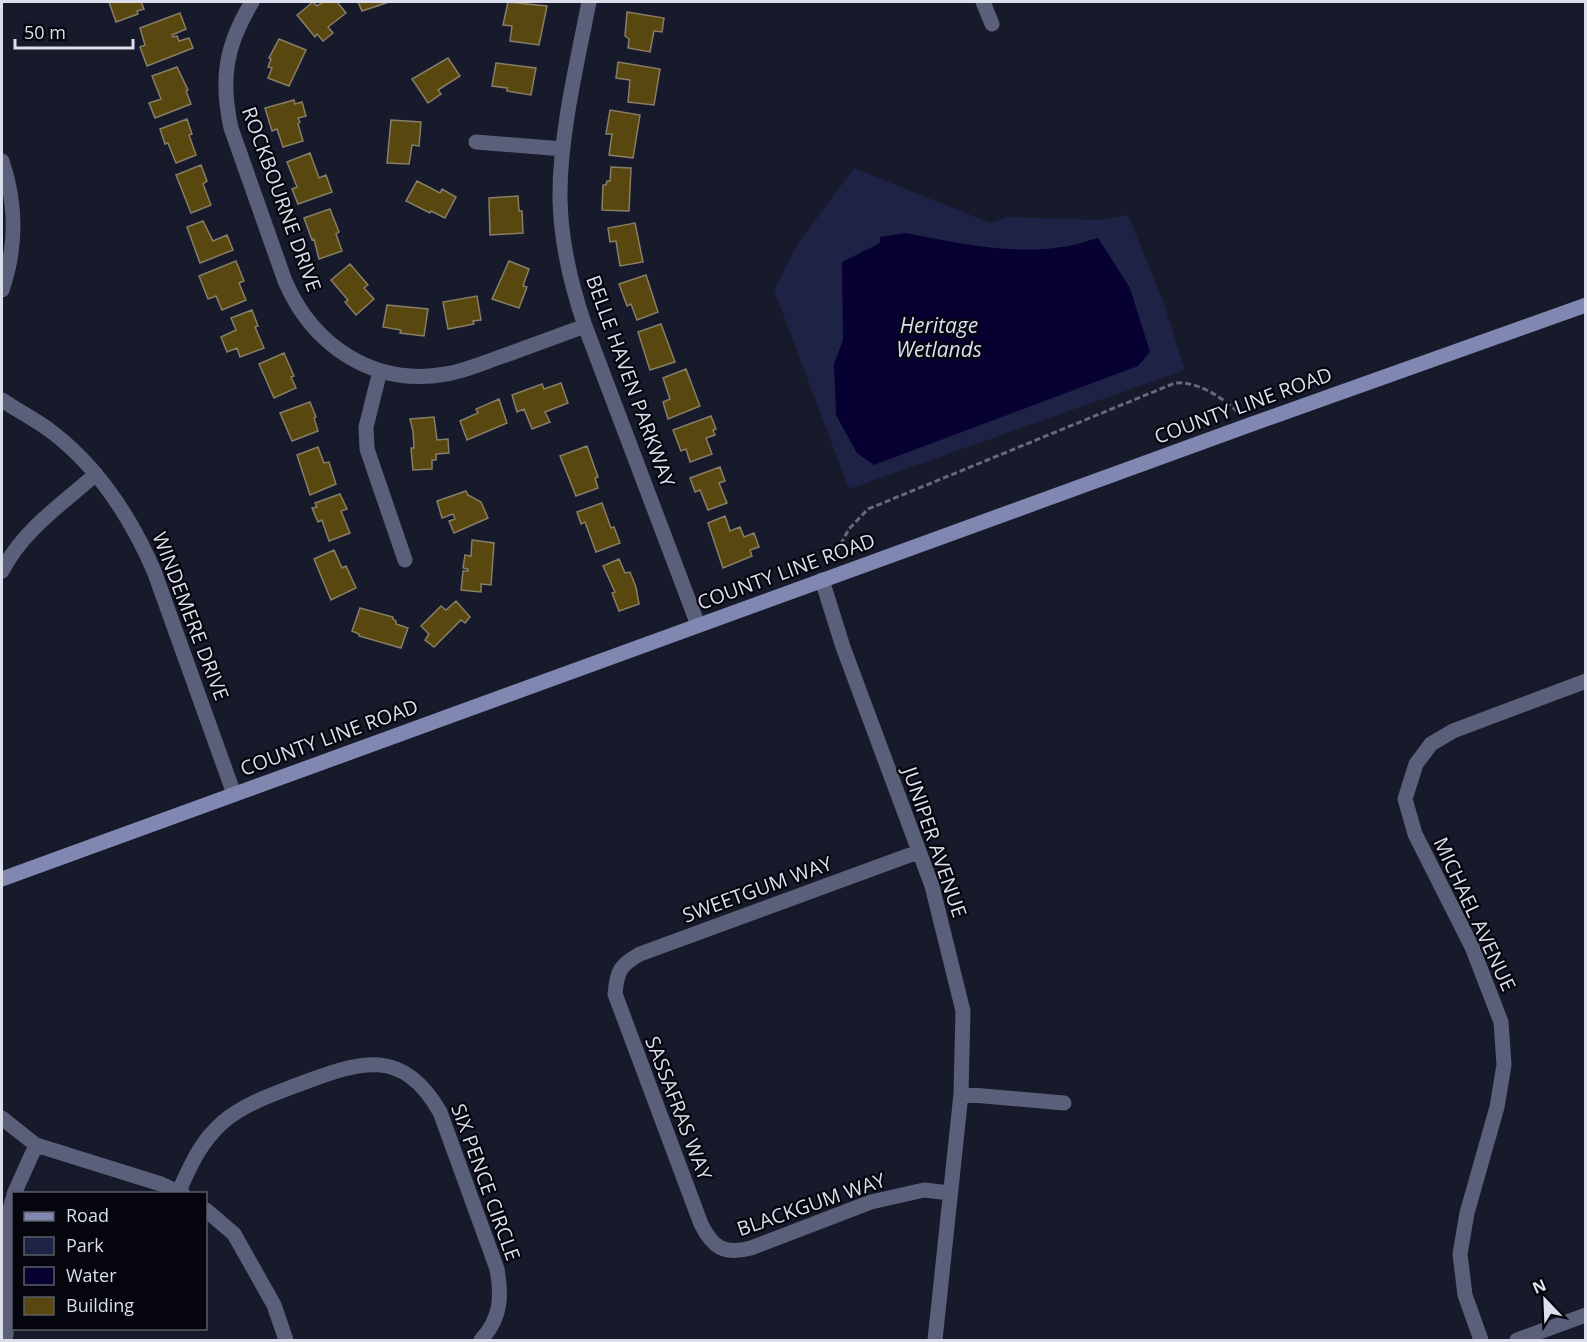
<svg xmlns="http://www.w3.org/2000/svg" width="1587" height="1342" font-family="'Open Sans',sans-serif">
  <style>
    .green { fill: #1e2245 }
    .water { fill: #070132 }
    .building { fill: #594710; stroke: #877e67; stroke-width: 1.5 }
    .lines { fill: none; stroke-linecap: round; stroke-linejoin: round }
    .path { stroke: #666978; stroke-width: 3; stroke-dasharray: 6 3; stroke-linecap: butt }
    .street { stroke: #5b607a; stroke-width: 15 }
    .secondary { stroke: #8087b1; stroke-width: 15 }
    .labels { text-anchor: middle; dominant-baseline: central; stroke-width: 4.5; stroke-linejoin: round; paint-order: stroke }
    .street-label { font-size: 20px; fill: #dcdfeb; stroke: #05060d }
    .water-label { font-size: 21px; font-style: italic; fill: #dadef0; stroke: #05060d }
  </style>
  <rect width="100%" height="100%" fill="#171a2b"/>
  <!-- green -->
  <path class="green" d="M854 168 990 223 1007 217 1102 220 1128 215 1163 301 1185 370 849 489 774 290 797 245Z"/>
  <!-- water -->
  <path class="water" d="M906 233C957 243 1010 255 1062 247 1074 246 1086 241 1098 238L1130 288 1150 352 1138 366 874 465 857 453 836 415 834 364 843 340 842 262 880 243V237Z"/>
  <!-- building -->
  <path class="building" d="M109 2H141L144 9 137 11 138 14 116 22Z
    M313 2 317 6 323 2H337L346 13 328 27 333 33 323 41 317 34 315 37 297 15Z
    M358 2H389L362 11Z
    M508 2 547 6 539 45 510 41 512 26 503 25Z
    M627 12 664 18 662 32 654 31 650 52 628 48 629 39 625 36Z
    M180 13 186 29 172 35 173 37 177 36 179 41 189 38 193 48 147 66 140 47 145 45 140 28Z
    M279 39 306 50 289 86 268 78 272 68 268 67 271 59 269 58Z
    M448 58 460 76 438 90 441 94 428 103 412 79Z
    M618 62 660 69 654 105 628 102 630 80 616 78Z
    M496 63 536 68 531 95 507 91V88L492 86Z
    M177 67 188 90 186 91 191 104 155 118 149 103 161 99 152 76Z
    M294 100 295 104 302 102 306 116 298 118 300 122 298 124 303 141 283 147 277 129 272 131 265 108Z
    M610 110 640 115 633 158 609 155 612 134H606Z
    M187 119 192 134 189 135 196 155 176 163 168 143 165 144 160 129Z
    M391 120 421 122 419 146 412 145 409 164 387 163Z
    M310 153 319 178 326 175 332 192 298 204 292 189 297 187 287 162Z
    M201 165 207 181 203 184 211 205 191 213 176 175Z
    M611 167 631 168 629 211 602 210 603 185H606L607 181H610Z
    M417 181 440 193 442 189 456 197 445 218 431 211 430 213 406 201Z
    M518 196 519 211H522L523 233 490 235 489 198Z
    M330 209 339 232 336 234 342 251 319 259 314 239 312 240 304 218Z
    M203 221 213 241 227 235 233 250 200 263 187 227Z
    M635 223 643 262 620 266 616 241 610 242 608 228Z
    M236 261 244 281 239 283 246 300 222 310 216 296 208 299 199 276Z
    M509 261 529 269 523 286 527 287 519 308 492 299Z
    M350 264 368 285 364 288 374 299 356 315 345 302 348 300 331 280Z
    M646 275 658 312 637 320 631 304 627 306 619 284Z
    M477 296 481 320 473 321 474 324 448 329 443 302Z
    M387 305 428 309 424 336 400 333 401 330 383 327Z
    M252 310 258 326 255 327 264 348 240 357 237 348 227 352 221 337 236 330 231 318Z
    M661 324 675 362 650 370 638 332Z
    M284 353 294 376 291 377 296 388 274 398 259 364Z
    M686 369 700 406 668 419 663 402 670 399 663 378Z
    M561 383 568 403 545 412 550 422 532 429 524 409 517 412 512 395 542 384 544 389Z
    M499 399 507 423 467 440 460 421 478 413 476 409Z
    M310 402 316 417 314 418 318 431 292 441 280 413Z
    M711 416 716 429 713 430 715 435 706 438 712 454 690 462 686 449 681 451 673 430Z
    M434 417 437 440 448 439 449 453 436 454V460H432V469L413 470 411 448H414L413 431 410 419Z
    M587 446 598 477 595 478 598 488 576 496 560 456Z
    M318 447 324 463 329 462 336 484 310 495 297 455Z
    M720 467 725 481 719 483 727 503 708 510 700 490 695 492 690 478Z
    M466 491 468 495 481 502 488 518 454 533 449 521 455 519 453 514 442 518 437 501Z
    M340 494 347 509 341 511 350 533 329 541 322 520 318 522 312 508 317 507 315 503Z
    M602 503 611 528 614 527 620 543 596 552 585 522 581 524 577 512Z
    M725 516 730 531 740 527 744 537 754 533 759 547 750 550 752 556 723 568 708 523Z
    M472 540 494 543 491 585 481 584V592L461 590 463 571H468V569L463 568 465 555 471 556Z
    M334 550 342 568 346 566 356 588 331 600 314 559Z
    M619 559 625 573 630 572 636 587 639 604 619 611 612 593 615 592 603 566Z
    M456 601 470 617 465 623 461 620 434 647 425 640 429 634 421 626 441 606 446 610Z
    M360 608 393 617V619L396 621V624L408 628 401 648 359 636V634L352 631Z"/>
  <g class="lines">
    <!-- path -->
    <path class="path" d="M832 560 849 529 868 509 1175 383C1198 381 1223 398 1239 413"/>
    <!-- street -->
    <path class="street" d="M252 2C226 45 220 78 231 128L285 281C313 346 374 387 446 374 465 371 485 362 503 356 530 346 557 336 585 326
      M589 2C577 63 559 138 560 200 561 243 571 285 585 326L698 625
      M983 2 992 24
      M476 142 563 149
      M2 161C17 205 17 246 2 290
      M380 371 366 427 367 449 405 560
      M2 400C18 411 37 420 52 432 99 468 131 518 154 571L234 794
      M2 571C23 530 62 504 96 474
      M822 580 843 647 932 886 963 1011 961 1094 935 1340
      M918 852 640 954C620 965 617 971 615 994L701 1224C713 1248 724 1255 751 1248L871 1202 924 1190 950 1193
      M961 1094 1064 1103
      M2 1118 36 1145 161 1184 183 1194
      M179 1191C190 1166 201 1141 223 1122 244 1104 271 1095 297 1085 357 1063 401 1044 440 1112L497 1269C502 1297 501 1318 481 1340
      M14 1194 36 1145
      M206 1210 234 1234 274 1305 286 1340
      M4 1340 6 1335C7 1313 9 1291 9 1269 9 1239 3 1227 14 1196
      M1481 1340 1465 1295 1460 1254 1467 1213 1497 1107 1504 1065 1501 1022 1472 947 1415 834 1405 799 1416 764 1431 744 1453 731 1586 681
      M1517 1340 1586 1315"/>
    <!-- secondary -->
    <path class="secondary" d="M2 879 1252 424 1586 305"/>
  </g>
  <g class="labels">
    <!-- street labels -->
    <g class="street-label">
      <text transform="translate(282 199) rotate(70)">ROCKBOURNE DRIVE</text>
      <text transform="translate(631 381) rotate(70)">BELLE HAVEN PARKWAY</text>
      <text transform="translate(1243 405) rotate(-20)">COUNTY LINE ROAD</text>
      <text transform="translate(786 571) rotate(-20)">COUNTY LINE ROAD</text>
      <text transform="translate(191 616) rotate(69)">WINDEMERE DRIVE</text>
      <text transform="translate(329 737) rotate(-20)">COUNTY LINE ROAD</text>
      <text transform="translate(935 842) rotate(71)">JUNIPER AVENUE</text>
      <text transform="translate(757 889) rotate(-20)">SWEETGUM WAY</text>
      <text transform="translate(1475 914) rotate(65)">MICHAEL AVENUE</text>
      <text transform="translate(679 1108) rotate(69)">SASSAFRAS WAY</text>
      <text transform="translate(486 1182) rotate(70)">SIX PENCE CIRCLE</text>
      <text transform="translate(811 1204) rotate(-19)">BLACKGUM WAY</text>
    </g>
    <!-- water labels -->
    <g class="water-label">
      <text x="939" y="325">Heritage<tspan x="939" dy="24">Wetlands</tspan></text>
    </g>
  </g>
  <!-- border -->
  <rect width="1587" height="1342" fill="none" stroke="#dcdfeb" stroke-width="6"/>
  <!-- legend -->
  <rect x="12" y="1192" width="195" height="138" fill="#05060d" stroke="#5b5d66" stroke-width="1.5"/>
  <rect x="24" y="1212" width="30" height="9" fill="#8087b1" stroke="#5b5d66" stroke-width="1.5"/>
  <text x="66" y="1222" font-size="18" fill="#dcdfeb">Road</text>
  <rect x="24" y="1237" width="30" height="18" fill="#1e2245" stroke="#5b5d66" stroke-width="1.5"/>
  <text x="66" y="1252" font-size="18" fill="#dcdfeb">Park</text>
  <rect x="24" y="1267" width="30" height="18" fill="#070132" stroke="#5b5d66" stroke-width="1.5"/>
  <text x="66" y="1282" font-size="18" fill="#dcdfeb">Water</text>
  <rect x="24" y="1297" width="30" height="18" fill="#594710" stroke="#5b5d66" stroke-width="1.5"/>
  <text x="66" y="1312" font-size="18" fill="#dcdfeb">Building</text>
  <!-- north arrow -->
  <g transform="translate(1545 1300) rotate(337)" stroke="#05060d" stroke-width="4.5" paint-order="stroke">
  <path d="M0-4.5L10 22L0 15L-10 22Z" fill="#dcdfeb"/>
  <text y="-9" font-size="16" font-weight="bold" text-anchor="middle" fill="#dcdfeb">N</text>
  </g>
  <!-- scale -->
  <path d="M15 39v9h118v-9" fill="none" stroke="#dcdfeb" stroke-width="3"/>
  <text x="24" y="39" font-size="18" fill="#dcdfeb" stroke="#05060d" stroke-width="4.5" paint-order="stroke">50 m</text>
</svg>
